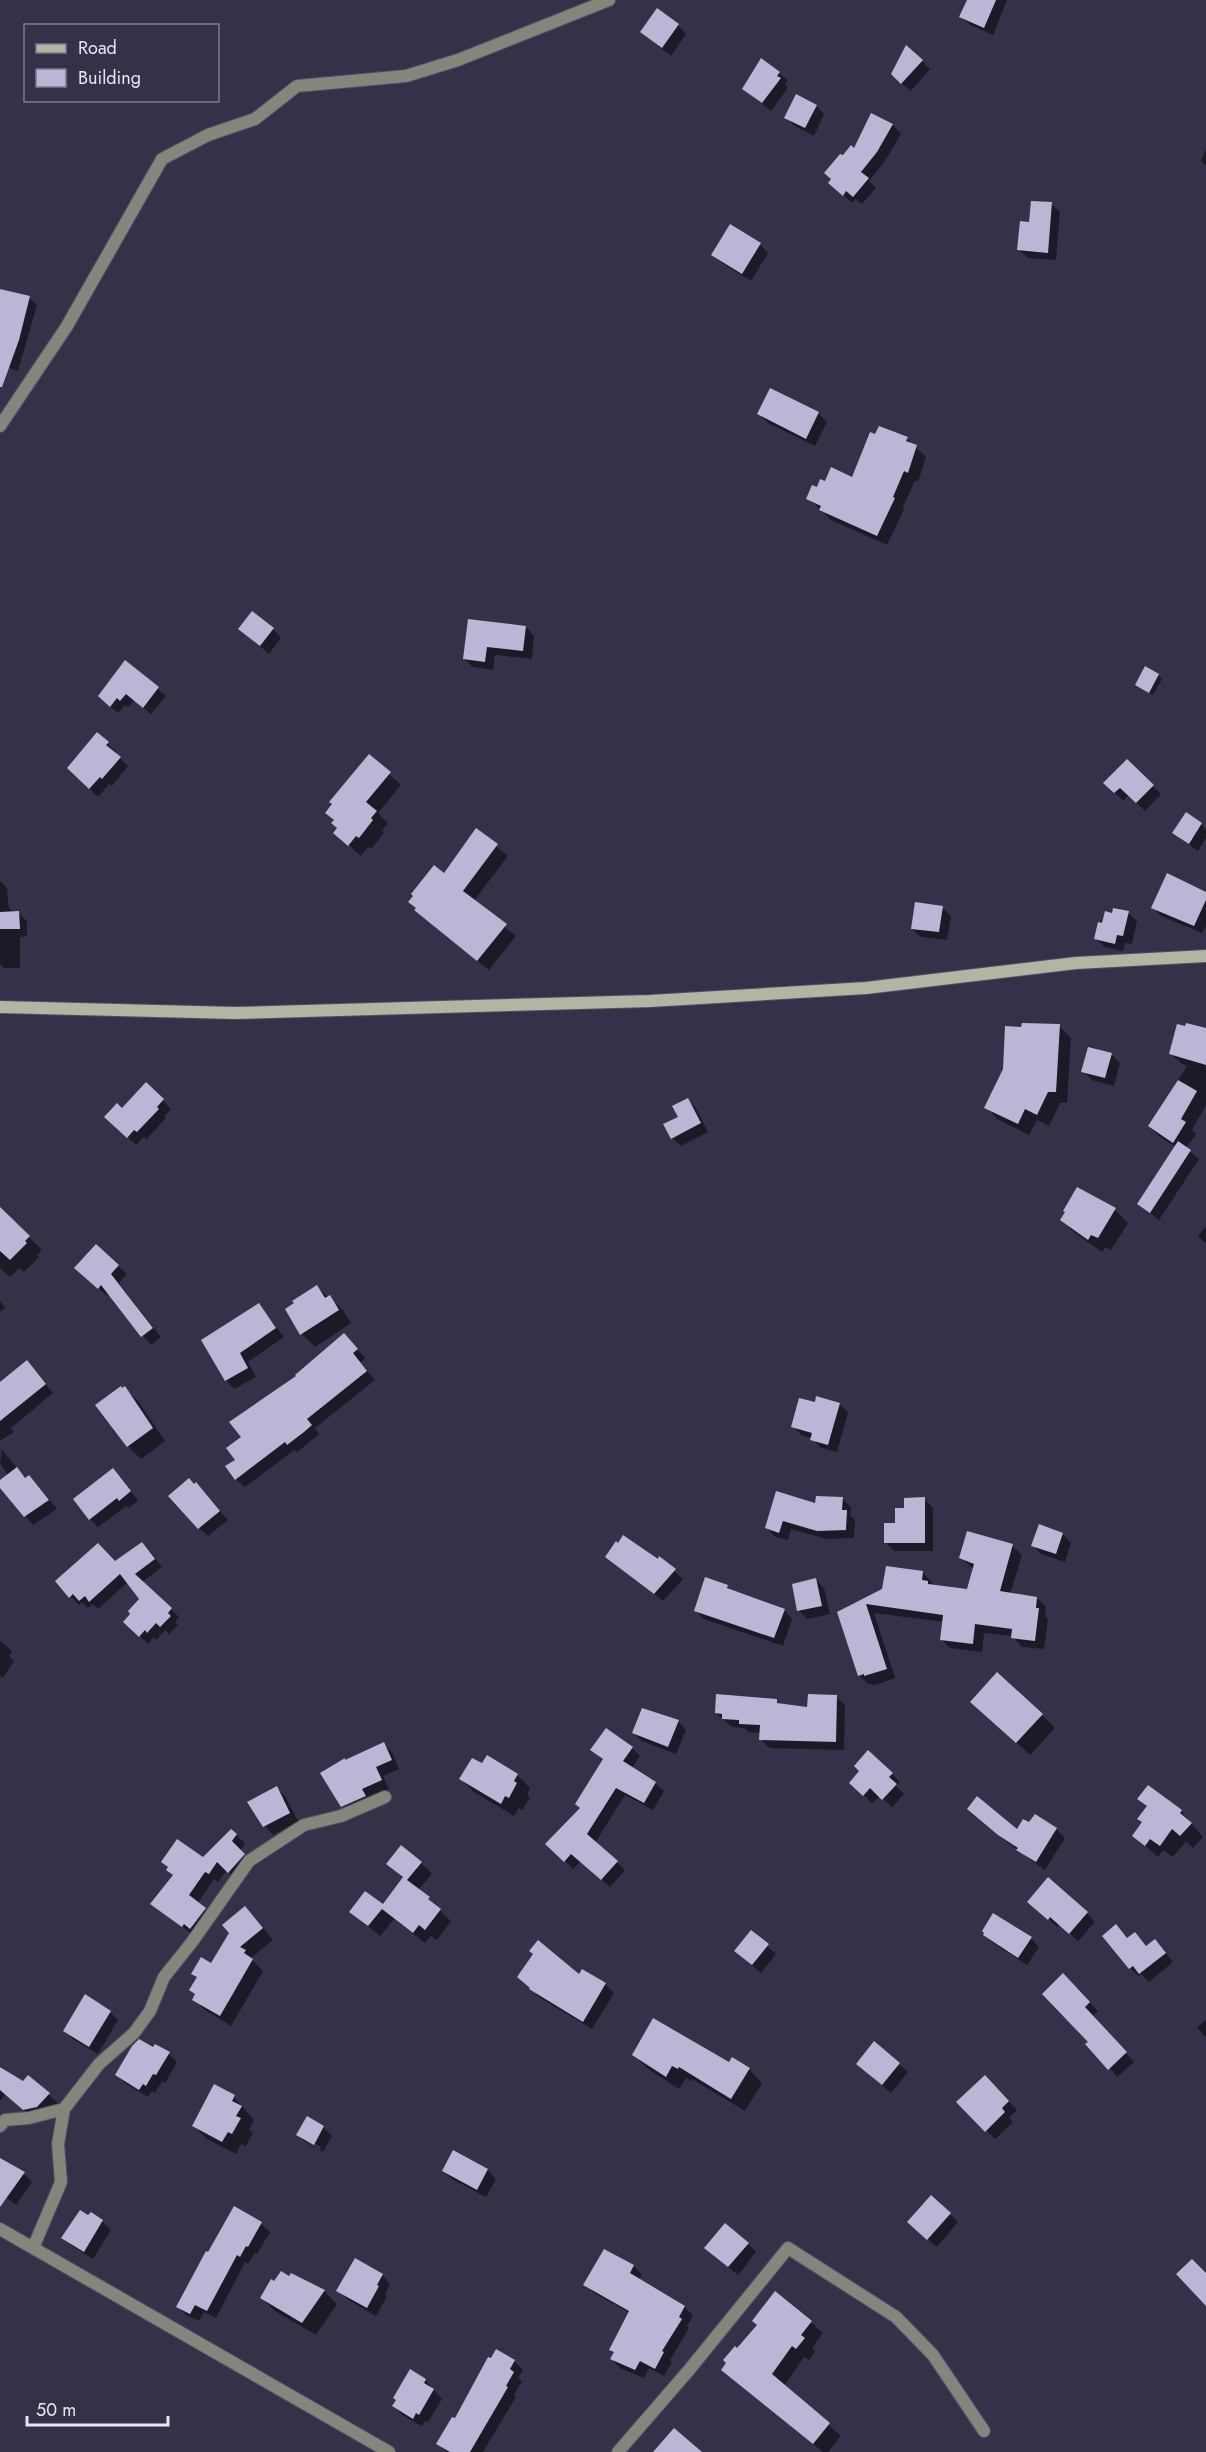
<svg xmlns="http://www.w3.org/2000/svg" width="1206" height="2452" font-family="Jost,sans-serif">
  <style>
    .shadow { fill: #0007; fill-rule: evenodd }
    .building { fill: #bbb6d5 }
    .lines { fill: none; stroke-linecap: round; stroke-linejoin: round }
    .street-casing { stroke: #524e65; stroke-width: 14 }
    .secondary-casing { stroke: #524e65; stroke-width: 14 }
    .street { stroke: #83877b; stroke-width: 12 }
    .secondary { stroke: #afb6a2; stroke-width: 12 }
  </style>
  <rect width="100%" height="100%" fill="#363149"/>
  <!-- shadow -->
  <path class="shadow" d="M968 0H1007L993 35 970 25 961 17Z
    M678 25 686 34 671 56 642 32Z
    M922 61 930 69 911 91 901 83Z
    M779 73 788 81 785 85 788 88 771 111 744 89Z
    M816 106 824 114 814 136 795 126 786 118Z
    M872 115 893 125 901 134 885 161 869 181 876 188 862 204 855 199 852 203 839 191 854 150Z
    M1206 149V166L1201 161Z
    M1051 204 1060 212 1056 260 1028 258 1019 250 1030 223Z
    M760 244 768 253 751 281 722 263 713 254Z
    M0 290 29 298 37 305 18 371 4 366 0 362Z
    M818 413 827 422 815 446 768 423 759 414Z
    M907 439 926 457 918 482 915 480 903 507 904 509 887 545 831 520 808 498 826 483 853 479Z
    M469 621 526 627 534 636 532 659 495 655 493 670 473 667 464 659Z
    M240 629H273L281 638 269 654Z
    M126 662 166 696 151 714 134 700 128 707 125 705 118 713 107 704Z
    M1158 675 1162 679 1153 695 1137 685Z
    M97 734 116 752 115 754 128 766 112 786 109 784 98 797 69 768Z
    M369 756 401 785 378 813 388 823 382 831 384 833 371 849 368 847 361 856 335 833 339 829 335 820Z
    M1127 761 1161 794 1145 811 1129 795 1123 801 1106 783Z
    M1201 824 1206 830V838L1198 851 1174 833Z
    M476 830 508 856 473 902 516 936 489 970 427 920 444 876Z
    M0 881 7 888 9 909 18 913 27 921V936L20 937V968H4L0 964Z
    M1206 894V926L1202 933 1161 916 1153 907Z
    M942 908 951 916 947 940 921 937 912 929Z
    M1128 913 1137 921 1132 944 1125 943 1123 951 1105 947 1096 939 1103 924 1113 915Z
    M1059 1026 1071 1038 1067 1103H1060L1049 1126 1037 1120 1029 1135 997 1119 986 1107Z
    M1206 1030V1105L1192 1130 1196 1134 1186 1148 1199 1159 1159 1220 1139 1204 1176 1147 1160 1137 1149 1126 1187 1066 1182 1064 1171 1054Z
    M1111 1054 1120 1063 1114 1086 1092 1080 1083 1072Z
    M146 1084 171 1109 164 1116 166 1118 146 1140 144 1137 136 1145 106 1117 122 1110Z
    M687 1100 696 1108 708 1132 681 1146 672 1138Z
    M0 1209 42 1250 37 1255 39 1257 24 1272 19 1268 10 1277 0 1268Z
    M1115 1210 1128 1223 1111 1250 1105 1247 1102 1252 1075 1233 1062 1220 1067 1212Z
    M1206 1226V1244L1198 1236Z
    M96 1246 127 1274 119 1283 161 1337 151 1345 109 1294 107 1296 85 1276Z
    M317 1287 343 1310 351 1323 315 1347 302 1334Z
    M0 1301 5 1308 0 1312Z
    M259 1305 284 1337 248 1362 256 1377 234 1389 226 1380Z
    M353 1344 365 1358 360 1363 375 1380 315 1428 319 1434 312 1440 297 1452 294 1450 245 1487 236 1479 237 1460 243 1438 299 1377Z
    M35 1371 53 1393 11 1428 14 1432 0 1441V1384Z
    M125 1388 138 1401 165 1441 141 1459 128 1446Z
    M816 1404H839L848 1412 837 1452 821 1448 812 1438 801 1435 793 1426Z
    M2 1450 26 1479 29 1477 38 1486 57 1509 33 1525 6 1493 15 1486 0 1463Z
    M113 1470 138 1500 129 1508 126 1506 98 1527 90 1519Z
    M196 1484 228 1520 208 1536 199 1528 194 1485Z
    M842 1499 851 1507 850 1515 855 1520 854 1538 827 1539 791 1529 788 1540 775 1537 767 1528 817 1505Z
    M924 1499 933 1508V1551H894L885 1542 896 1525Z
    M1040 1526 1063 1534 1071 1543 1065 1562 1041 1554 1033 1545Z
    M1012 1546 1022 1555 1010 1594 1037 1598 1046 1607 1045 1616 1048 1619 1044 1649 1022 1647 1012 1636 984 1633 982 1652 950 1648 941 1639 944 1622 874 1613 895 1678 875 1685 868 1684 859 1675 839 1612 923 1573 932 1582 931 1586 968 1591 974 1569 961 1558Z
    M150 1552 162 1567 142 1582 179 1617 175 1622 178 1625 169 1634 165 1630 156 1640 154 1637 148 1644 125 1622 141 1600 128 1582 98 1609 93 1604 88 1608 82 1602 79 1605 57 1582Z
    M660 1558 683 1579 663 1601 616 1565 658 1561Z
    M816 1580 824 1588 830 1614 807 1619 799 1611Z
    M727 1586 733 1592 784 1610 792 1619 783 1646 704 1619 696 1611Z
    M0 1641 12 1651 9 1656 14 1661 3 1678 0 1676Z
    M836 1697 845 1705 844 1750 770 1748 761 1740V1733L749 1732 744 1728 732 1727 716 1713 776 1700 781 1705 809 1708Z
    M986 1715H1042L1055 1728 1030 1755Z
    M678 1721 686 1730 676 1754 642 1741 634 1733Z
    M383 1744 392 1752 399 1769 383 1776 389 1789 370 1798 351 1815 342 1806 346 1761Z
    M632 1748 640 1756 632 1768 655 1783 664 1791 653 1810 625 1795 595 1843 625 1870 610 1887 581 1861 573 1869 548 1844 581 1809 604 1761 592 1750Z
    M892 1774 900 1782 896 1786 904 1794 892 1807 880 1796 872 1803 851 1783Z
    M517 1775 530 1788 527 1795 530 1798 522 1810 519 1808 514 1816 474 1792 461 1779Z
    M276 1788 285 1796 298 1821 273 1835 265 1826 249 1802Z
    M1139 1799 1181 1811 1203 1837 1193 1848 1186 1841 1173 1857 1163 1850 1158 1857 1134 1836 1144 1823 1148 1807Z
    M969 1809 1018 1831 1029 1825 1035 1816 1056 1829 1065 1838 1045 1870 1008 1843Z
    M236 1835 245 1843 240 1851 252 1863 237 1880 227 1870 218 1882 214 1879 197 1904 213 1918 192 1934 152 1903 174 1876 168 1870 203 1859Z
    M421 1863 432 1874 418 1890 451 1921 437 1940 431 1936 425 1943 394 1919 380 1936 351 1912 383 1906 404 1879 388 1864Z
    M1038 1910 1087 1913 1095 1922 1078 1941 1059 1924 1057 1927Z
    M256 1919 273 1940 251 1958 263 1971 231 2026 205 2010 194 1999 198 1978 193 1973 211 1965Z
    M751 1932 776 1954 761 1973 736 1951Z
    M1124 1934 1128 1939 1135 1934 1147 1947 1163 1949 1173 1962 1149 1982 1141 1974 1138 1976 1130 1968Z
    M985 1935 1031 1938 1039 1947 1027 1965 993 1943Z
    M535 1955 580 1976 583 1971 605 1984 614 1993 592 2029 540 1998 531 1989Z
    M1063 1975 1098 2011 1093 2016 1134 2062 1117 2077 1090 2042Z
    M110 2012 118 2020 98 2054 73 2039 65 2031Z
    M1206 2020V2038L1197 2027Z
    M875 2044 908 2072 891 2093 858 2064Z
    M153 2049 169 2054 177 2062 165 2083 162 2081 155 2093 152 2091 148 2097 125 2083 117 2075Z
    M634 2055 730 2064 749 2069 762 2083 745 2111 692 2079 691 2081 686 2078 679 2089 647 2068Z
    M0 2066 23 2083 28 2077 59 2104 34 2120 5 2094 0 2101Z
    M985 2077 1017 2110 1009 2118 1013 2122 995 2139 959 2102Z
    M215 2086 234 2097 254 2120 249 2129 253 2133 246 2146 241 2144 236 2154 207 2139 194 2126Z
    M323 2127 332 2136 323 2152 306 2143 298 2135ZM306 2139 321 2147 320 2150 306 2142Z
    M454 2152 488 2170 496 2179 486 2197 452 2179 443 2171Z
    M0 2159 24 2174 32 2182 16 2205 0 2193Z
    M235 2208 261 2224 270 2232 257 2254 255 2253 248 2264 245 2262 216 2318 204 2312 199 2321 186 2315 178 2307Z
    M950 2214 958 2222 937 2247 918 2231Z
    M102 2221 111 2230 93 2259 72 2246 63 2238Z
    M748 2244 756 2252 738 2275 715 2256Z
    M605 2251 634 2266 642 2275 639 2280 685 2307 693 2316 687 2326 689 2328 670 2360 672 2362 664 2376 649 2368 644 2378 620 2368 612 2359 615 2354 611 2350 630 2313 594 2293 585 2285Z
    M382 2275 390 2284 385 2294 387 2296 376 2316 347 2299 338 2291Z
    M290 2278 324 2291 337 2304 316 2335 275 2311 262 2298Z
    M811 2322 823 2333 812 2348 815 2351 809 2360 804 2357 784 2386 841 2436 828 2452H823L723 2370Z
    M497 2351 514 2361 523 2370 518 2378 522 2381 514 2395 516 2397 483 2452H447L438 2443 456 2420Z
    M425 2380 442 2399 428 2422 425 2421 422 2426 402 2415 394 2406Z"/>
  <!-- building -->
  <path class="building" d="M967 0H996L984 28 959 17Z
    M657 8 679 24 662 48 640 32Z
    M906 45 923 60 901 84 891 74Z
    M761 58 780 72 777 76 781 78 762 103 742 89Z
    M796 94 817 105 805 128 784 118Z
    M871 113 893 124 877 152 861 172 869 178 853 197 846 191 843 196 828 183 831 179 824 173 840 154 843 155 851 145 854 148Z
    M1031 201 1052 202 1048 253 1017 250 1020 221 1029 222Z
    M730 224 761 243 742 274 711 255Z
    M0 289 30 296 19 340 2 387H0Z
    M770 388 819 412 806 439 757 414Z
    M879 426 908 437 906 441 917 445 908 473 904 471 893 497 895 498 877 536 819 510 821 506 806 499 812 485 817 487 820 479 825 481 831 467 852 477 870 432 875 434Z
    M252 611 274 628 260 646 238 629Z
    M468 619 526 626 523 651 487 647 485 662 463 659Z
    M125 660 159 687 143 708 126 694 120 701 117 698 110 707 98 696Z
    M1145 666 1159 674 1149 693 1135 685Z
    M97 732 109 742 106 745 121 757 102 779 100 777 89 789 67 768Z
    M369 754 391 772 366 802 377 811 371 818 373 820 359 838 356 836 348 846 333 833 337 828 331 823 334 820 325 813 332 804 329 802Z
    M1127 759 1154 785 1136 803 1120 788 1114 793 1103 783Z
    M1186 812 1202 823 1189 844 1172 833Z
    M476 828 498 844 463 891 507 924 477 961 414 910 416 908 408 902 413 896 411 894 434 865 444 873Z
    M1167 873 1206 892V900L1194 926 1151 908Z
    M915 902 943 906 939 932 911 929Z
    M1113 908 1129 911 1123 936 1117 935 1115 944 1094 939 1098 922 1102 923 1105 911 1112 913Z
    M19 911 20 929H0V912Z
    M1022 1023 1060 1024 1056 1092H1048L1037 1115 1025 1109 1018 1124 984 1108 1003 1069 1005 1026 1021 1027Z
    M1186 1023 1206 1028V1065L1169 1054 1177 1024 1185 1026Z
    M1088 1047 1112 1053 1105 1078 1081 1072Z
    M1178 1080 1197 1091 1181 1119 1186 1122 1173 1143 1148 1126Z
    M146 1082 164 1099 157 1107 159 1109 137 1132 134 1130 127 1138 104 1117 117 1103 122 1108Z
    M688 1098 701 1123 671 1139 663 1124 678 1117 672 1106Z
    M1178 1141 1191 1150 1150 1213 1137 1204Z
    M1077 1187 1116 1208 1098 1238 1091 1235 1088 1240 1060 1220 1065 1212 1063 1211Z
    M0 1207 30 1236 25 1241 27 1243 10 1260 0 1251Z
    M96 1244 119 1265 111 1274 153 1328 141 1337 101 1285 98 1289 74 1268Z
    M317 1285 325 1298 330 1295 339 1310 300 1335 285 1309 294 1303 292 1301Z
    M259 1303 276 1328 240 1353 248 1368 225 1381 201 1340Z
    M344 1333 358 1349 353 1353 367 1371 307 1419 312 1425 304 1432 287 1445 285 1442 235 1480 225 1466 235 1460 226 1448 241 1437 229 1422 296 1376 295 1375Z
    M27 1360 46 1384 0 1421V1382Z
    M121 1386 122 1388 125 1386 153 1428 127 1447 95 1405Z
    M816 1396 840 1403 828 1445 810 1440 812 1433 791 1427 799 1398 815 1402Z
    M17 1467 25 1478 29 1475 49 1500 24 1517 0 1488V1480Z
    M113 1468 131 1491 119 1501 117 1498 89 1520 73 1499Z
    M189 1478 194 1484 196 1482 220 1511 198 1529 168 1496Z
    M776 1491 815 1503 816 1496 843 1497 842 1510H847L846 1530 817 1531 783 1521 779 1533 765 1528Z
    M925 1497V1543H884V1523H895V1508H904V1498Z
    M1039 1524 1063 1533 1056 1554 1031 1546Z
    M967 1531 1013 1544 1000 1591 1037 1597 1036 1608H1039L1035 1641 1011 1638 1012 1629 975 1624 973 1644 940 1640 943 1615 866 1604 887 1669 864 1676V1674L858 1676 837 1612 882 1589 886 1566 923 1571 922 1580 928 1581V1584L967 1589 974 1564 959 1558Z
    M623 1535 658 1559 659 1556 676 1569 654 1594 605 1557 616 1541 618 1543Z
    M142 1542 155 1559 135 1574 172 1608 168 1613 171 1616 160 1627 156 1623 147 1633 145 1630 139 1637 123 1622 130 1614 128 1611 139 1599 120 1574 89 1602 85 1596 79 1601 73 1594 69 1598 55 1581 98 1543 115 1561Z
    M705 1577 728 1585 727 1588 785 1609 774 1638 694 1611Z
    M816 1578 822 1606 797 1611 792 1584Z
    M997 1672 1043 1714 1016 1743 970 1702Z
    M716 1694 777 1699V1703L807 1707 808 1694 837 1695 836 1742 759 1740 760 1725 739 1724V1720L722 1719V1714L715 1713Z
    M642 1708 679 1720 668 1747 632 1733Z
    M606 1728 633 1747 623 1761 656 1782 644 1803 616 1788 587 1834 618 1861 601 1880 571 1854 564 1862 545 1844 580 1808 575 1804 603 1759 590 1750Z
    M384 1742 392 1760 376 1767 382 1780 362 1789 366 1796 341 1807 320 1773 345 1758V1760Z
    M868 1750 893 1773 889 1777 897 1784 882 1800 870 1788 863 1796 849 1783 859 1771 854 1766Z
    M487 1755 518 1774 514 1781 517 1783 509 1798 505 1796 501 1804 459 1779 472 1758 482 1763Z
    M1148 1785 1182 1810 1180 1813 1192 1823 1180 1836 1172 1829 1160 1846 1150 1839 1145 1846 1132 1836 1142 1822 1137 1819 1147 1806 1137 1799Z
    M277 1786 290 1813 263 1827 247 1802Z
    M977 1796 1017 1829 1023 1819 1029 1822 1035 1814 1057 1828 1036 1862 1016 1850 1018 1848 998 1835 967 1809Z
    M231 1829 237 1834 232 1841 245 1854 228 1873 217 1862 209 1874 205 1872 189 1895 206 1908 190 1929 184 1924 182 1927 150 1904 173 1875 166 1870 168 1867 161 1862 177 1839 203 1857Z
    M401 1845 422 1862 407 1880 430 1897 428 1899 441 1909 425 1930 419 1925 413 1933 382 1909 368 1926 349 1912 365 1891 383 1904 403 1877 386 1864Z
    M1048 1877 1088 1912 1069 1934 1050 1917 1048 1920 1027 1902Z
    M245 1906 263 1928 240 1947 246 1950 244 1953 253 1959 220 2016 192 2000 195 1994 189 1990 197 1977 191 1974 201 1957 211 1963 229 1933 222 1925Z
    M993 1913 1032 1937 1018 1958 983 1935 984 1933 982 1931Z
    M1116 1924 1127 1938 1135 1932 1146 1946 1155 1939 1166 1953 1139 1974 1133 1966 1129 1969 1102 1936Z
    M751 1930 769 1944 752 1965 734 1951Z
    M538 1940 579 1974 582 1969 606 1983 583 2022 529 1989 530 1988 517 1977 533 1954 529 1951Z
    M1063 1973 1090 2002 1085 2007 1127 2052 1108 2070 1085 2044 1088 2042 1042 1994Z
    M85 1994 111 2011 89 2047 63 2031Z
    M653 2018 729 2062 732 2057 750 2068 731 2099 679 2067 678 2069 672 2066 666 2077 632 2055Z
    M139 2039 153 2047 155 2044 170 2052 156 2075 153 2074 146 2086 143 2084 139 2090 115 2075 132 2046Z
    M874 2041 900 2063 882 2085 856 2064Z
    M0 2067 23 2081 28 2075 50 2093 37 2107 23 2110 0 2090Z
    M985 2075 1009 2101 1002 2108 1005 2112 985 2132 956 2102Z
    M214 2084 235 2095 232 2101 242 2106 236 2116 241 2118 232 2134 228 2132 222 2142 192 2126Z
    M307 2116 324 2126 314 2145 296 2135Z
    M453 2150 488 2169 477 2190 442 2171Z
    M0 2158 25 2172 0 2207Z
    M931 2195 951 2213 927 2240 907 2222Z
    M234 2206 262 2222 248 2247 246 2246 240 2257 237 2255 207 2311 195 2305 190 2314 176 2307 206 2251 208 2252Z
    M80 2210 88 2215 91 2212 103 2220 84 2252 61 2238Z
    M725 2223 749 2243 728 2267 704 2248Z
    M604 2249 634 2265 630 2273 685 2306 679 2317 682 2319 662 2351 664 2352 655 2369 640 2361 635 2370 610 2359 614 2352 609 2350 629 2311 583 2285Z
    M355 2258 383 2274 377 2285 379 2286 367 2308 336 2291Z
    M1192 2259 1206 2273V2306L1176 2274Z
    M281 2271 289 2276 291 2273 325 2290 302 2323 260 2298 271 2279 274 2281Z
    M775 2291 812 2321 801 2335 805 2338 796 2349 792 2346 772 2374 830 2423 813 2444 721 2370 726 2363 723 2360 735 2346 737 2348 757 2325 752 2321Z
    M496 2349 515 2360 510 2369 514 2372 506 2386 508 2387 470 2452H450L436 2444 452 2417 455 2418 488 2357 491 2358Z
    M410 2369 426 2379 424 2383 434 2389 419 2415 416 2413 413 2419 392 2406 396 2400 393 2398Z
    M674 2428 702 2452H653Z"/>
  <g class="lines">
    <!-- street casing -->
    <g class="street-casing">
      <path id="street" d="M0 426 67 326 162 159 208 135 255 119 297 86 406 76 458 60 609 0
        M0 2126 5 2120 29 2118 64 2109 99 2064 134 2033 150 2011 164 1977 192 1942 249 1861 304 1825 341 1816 385 1797
        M0 2229 389 2452
        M33 2248 61 2182 58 2144 64 2109
        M618 2452 689 2370 788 2248 896 2317 933 2355 984 2431"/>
    </g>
    <!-- secondary casing -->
    <g class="secondary-casing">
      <path id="secondary" d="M0 1007 235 1013 650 1001 866 988 1076 963 1206 956"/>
    </g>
    <!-- street -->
    <use href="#street" class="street"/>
    <!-- secondary -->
    <use href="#secondary" class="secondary"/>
  </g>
  <!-- legend -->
  <rect x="24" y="24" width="195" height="78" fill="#363149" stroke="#7d798e" stroke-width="1.5"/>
  <rect x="36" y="44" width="30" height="9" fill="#afb6a2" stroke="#7d798e" stroke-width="1.5"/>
  <text x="78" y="54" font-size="18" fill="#e7e4f5">Road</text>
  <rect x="36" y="69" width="30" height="18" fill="#bbb6d5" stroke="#7d798e" stroke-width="1.5"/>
  <text x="78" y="84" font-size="18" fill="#e7e4f5">Building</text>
  <!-- scale -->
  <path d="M27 2416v9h141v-9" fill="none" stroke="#e7e4f5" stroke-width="3"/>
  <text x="36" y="2416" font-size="18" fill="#e7e4f5" stroke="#363149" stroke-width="4.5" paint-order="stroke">50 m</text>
</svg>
